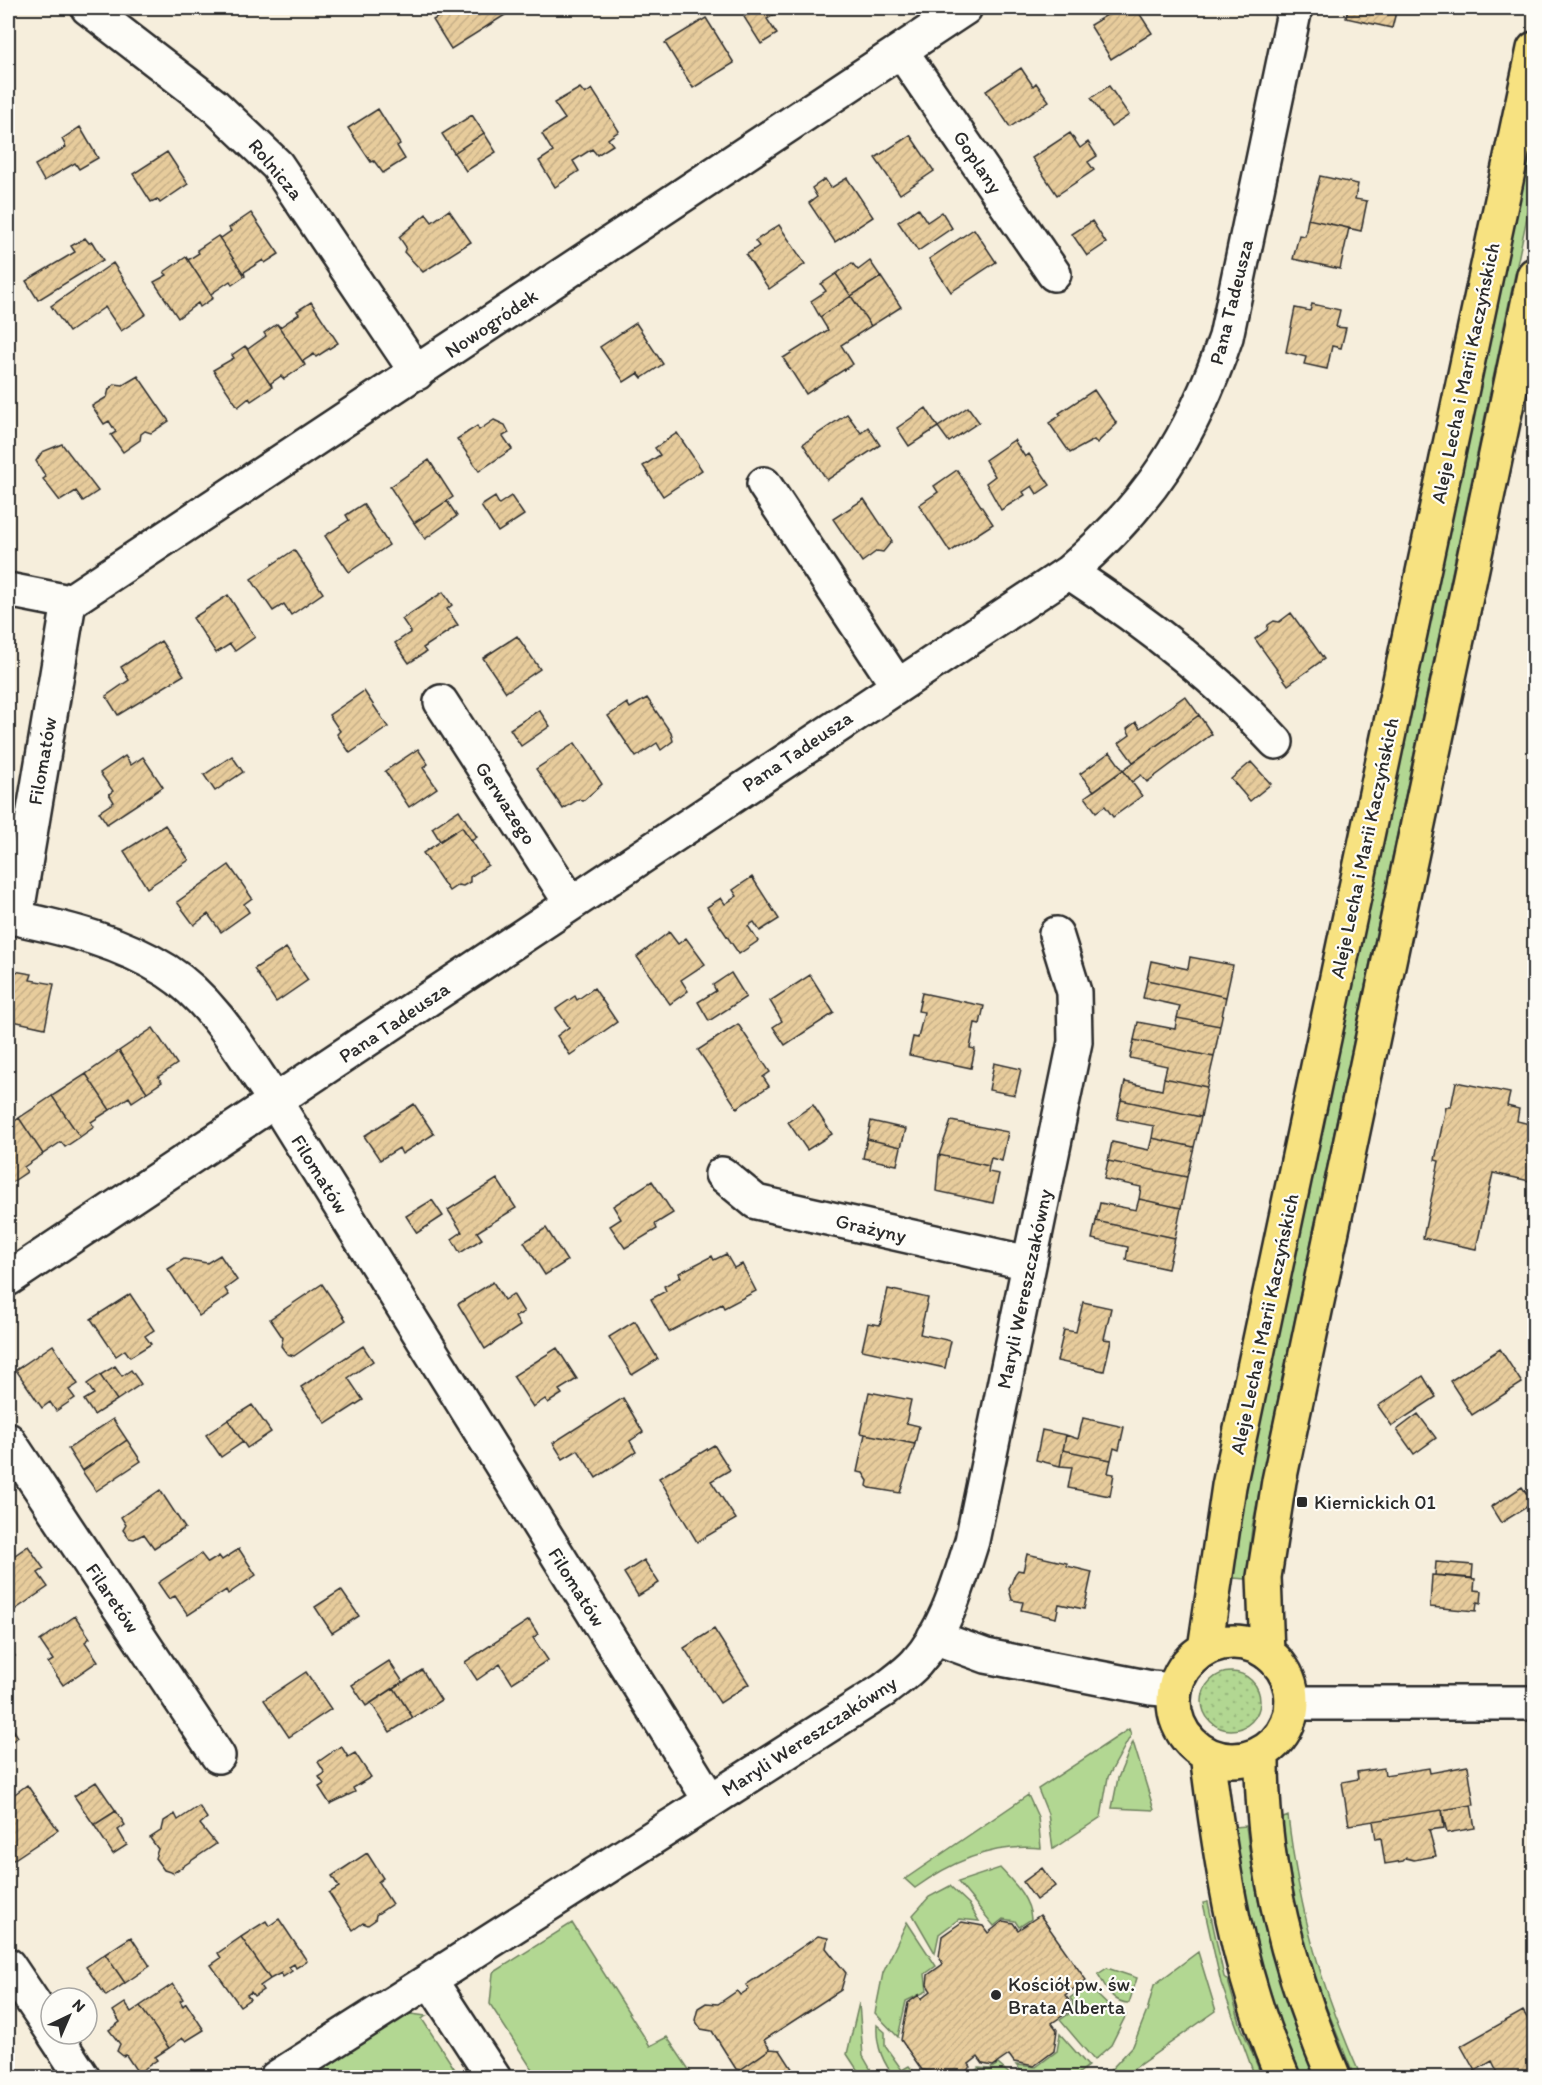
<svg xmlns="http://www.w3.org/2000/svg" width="1542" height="2085" font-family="Itim,sans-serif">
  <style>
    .grass { fill: #b2d792; stroke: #6e815e; stroke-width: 1.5 }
    .park { fill: url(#park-dots); stroke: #6e815e; stroke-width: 1.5 }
    .building { fill: url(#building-hatch); stroke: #2b2b2b; stroke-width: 1.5 }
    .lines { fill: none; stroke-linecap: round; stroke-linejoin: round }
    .minor-casing { stroke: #2b2b2b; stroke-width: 38 }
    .major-casing { stroke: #2b2b2b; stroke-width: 38 }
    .minor { stroke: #fdfcf7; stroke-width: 33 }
    .major { stroke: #f7e281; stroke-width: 33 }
    .poi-dot { fill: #2b2b2b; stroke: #fdfcf7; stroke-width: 2 }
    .labels { text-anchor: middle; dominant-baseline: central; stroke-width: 4.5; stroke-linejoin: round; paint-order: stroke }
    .street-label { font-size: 20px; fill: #2b2b2b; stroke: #fdfcf7 }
    .poi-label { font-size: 20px; fill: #2b2b2b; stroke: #fdfcf7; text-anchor: start }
  </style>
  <defs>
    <pattern id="park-dots" width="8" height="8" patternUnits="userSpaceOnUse" patternTransform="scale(1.5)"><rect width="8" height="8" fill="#b2d792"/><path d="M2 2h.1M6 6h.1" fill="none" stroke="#99b97e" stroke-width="1.8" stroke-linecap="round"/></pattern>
    <pattern id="building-hatch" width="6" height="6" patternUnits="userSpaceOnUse" patternTransform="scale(1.5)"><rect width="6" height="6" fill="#e7cc9c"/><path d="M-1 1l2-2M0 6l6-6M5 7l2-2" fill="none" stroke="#c6af87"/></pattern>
  </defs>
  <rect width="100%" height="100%" fill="#f6eedc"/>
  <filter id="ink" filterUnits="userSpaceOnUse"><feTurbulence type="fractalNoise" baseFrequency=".0167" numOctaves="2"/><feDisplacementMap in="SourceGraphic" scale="12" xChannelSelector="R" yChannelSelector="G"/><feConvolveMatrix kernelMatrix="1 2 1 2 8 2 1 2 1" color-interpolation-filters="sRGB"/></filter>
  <g filter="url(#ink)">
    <!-- grass -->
    <path class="grass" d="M1534 121V184L1269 1442 1252 1528 1246 1579 1233 1578 1238 1530 1362 927Z
      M1129 1729 1131 1735 1108 1777 1101 1817 1053 1849 1048 1814 1038 1789Z
      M1133 1742 1154 1810 1112 1808 1118 1778Z
      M1028 1795 1038 1817 1041 1848C995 1843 952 1861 915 1888L905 1879Z
      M1288 1816C1300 1915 1321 1987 1361 2077L1353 2074 1307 1959 1309 1955 1305 1948 1297 1914 1281 1819Z
      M1246 1826C1256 1915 1281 1996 1316 2077H1302C1264 1998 1246 1914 1235 1827Z
      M1000 1868C1013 1882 1030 1898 1031 1919L1019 1927 1015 1921 1003 1919 994 1926 958 1882Z
      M950 1886 969 1904 979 1921 959 1919 939 1934 935 1953 913 1915 929 1897Z
      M1208 1902 1224 1977 1228 1981 1241 2026 1262 2077H1255L1221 1983 1203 1903Z
      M907 1922 936 1966 925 1974 927 1991 906 2001 898 2037 875 2013 883 1973Z
      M572 1923 650 2046 667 2037 694 2077H537L490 2004 493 1973Z
      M1198 1952 1216 2011 1122 2077H1104L1133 2046 1147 2011 1154 1985Z
      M1107 1968 1137 1978 1129 2003C1112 2003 1106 1987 1098 1974Z
      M1087 1985 1116 2013 1126 2015 1111 2045 1094 2060 1060 2020 1070 2013 1073 2002 1070 1998Z
      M859 2003 863 2056 875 2077H862L847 2054Z
      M411 2014 426 2016 422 2019 460 2077 301 2078 403 2015Z
      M877 2025 885 2032V2046L902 2070 909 2066 917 2076 927 2077H895C882 2062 876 2045 877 2025Z
      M1060 2034 1088 2066 1074 2077H1026L1016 2065 1036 2067 1057 2051Z
      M998 2064 1013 2077H965L979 2068 990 2069Z"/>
    <!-- park -->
    <path class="park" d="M1202 1701a29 29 0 1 1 58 0a29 29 0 1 1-58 0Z"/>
    <!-- building -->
    <path class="building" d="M453 8H500L505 15 451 49 433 20Z
      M743 8H785L767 19 777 34 761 44 744 17 748 14Z
      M1107 8H1136L1152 33 1111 59 1090 25 1107 15 1104 9Z
      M1348 8H1397L1392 28 1346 18Z
      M706 18 734 63 693 88 665 43Z
      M1021 68 1033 86 1036 83 1049 101 1010 127 986 91Z
      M1109 86 1129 115 1111 127 1091 98Z
      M580 88 585 94 592 89 619 131 608 139 613 145 597 155 592 149 573 161 579 171 555 187 539 161 553 152 542 134 565 119 554 103Z
      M378 109 400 144 397 146 405 159 383 173 374 161 371 162 348 128Z
      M472 115 484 133 454 153 442 134Z
      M80 127 98 158 79 169 75 163 44 181 35 165 66 147 62 139Z
      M484 133 496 152 466 171 454 153Z
      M1070 133 1080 148 1088 142 1097 156 1088 162 1094 170 1057 195 1032 158Z
      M910 135 934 171 900 194 875 158Z
      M167 152 188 184 160 203 157 199 151 202 133 174Z
      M1320 176 1358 184 1355 199 1367 201 1361 231 1308 219Z
      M847 178 873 217 835 242 809 203 817 197 812 188 825 179 831 188Z
      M918 208 927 222 942 212 952 228 918 251 898 222Z
      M449 210 471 242 423 272 404 252 406 247 399 237 426 214 432 222Z
      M251 213 279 254 265 263 263 260 244 272 245 276 218 236 221 238 231 231 229 228Z
      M1308 219 1349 228 1340 269 1293 259 1299 235 1305 236Z
      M1092 221 1106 243 1087 256 1072 234Z
      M779 225 805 264 769 289 746 255 759 246 755 241Z
      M974 229 996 262 951 292 929 259Z
      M218 236 245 276 232 285 230 281 211 294 213 298 186 257 188 260 199 253 197 250Z
      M85 238 89 243 92 242 103 260 38 300 26 281 75 252 71 246Z
      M186 257 213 298 200 307 198 303 178 318 154 282 167 275 164 272Z
      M870 261 881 277 851 296 836 274 852 263 858 270Z
      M113 263 146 314 121 331 105 307 69 332 51 306Z
      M836 274 851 296 820 317 811 301 826 291 821 284Z
      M881 277 901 307 871 326 851 296Z
      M851 296 871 326 841 345 853 364 806 394 783 358 828 330 820 317Z
      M311 302 338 343 316 357 314 354 303 361 305 365 277 324 280 327 299 314 297 311Z
      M1312 304 1340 310 1336 327 1346 328 1341 348 1332 346 1327 369 1304 364 1306 357 1286 352 1295 308 1310 311Z
      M636 323 663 364 642 378 638 373 624 382 600 347Z
      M277 324 305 365 284 379 281 376 271 383 272 387 245 346 248 349 266 336 264 333Z
      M245 346 272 387 251 401 249 398 238 407 213 370 234 358 232 355Z
      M138 376 169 421 151 433 145 431 141 434 140 440 123 452 111 435 116 432 109 421 104 424 92 406 107 397 109 389 115 384 123 385Z
      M1094 390 1117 424 1097 443 1094 440 1070 453 1049 423 1061 415 1059 413Z
      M968 407 979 422 949 442 938 427Z
      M926 408 938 427 909 446 897 428Z
      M847 414 861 433 868 427 880 445 827 480 803 444Z
      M494 420 505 425 509 433 503 436 512 449 479 471 457 439 477 426 479 430Z
      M677 433 702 470 663 496 643 466 660 455 655 448Z
      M1014 440 1025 457 1029 454 1050 485 1037 494 1032 486 1023 492 1025 495 1001 510 986 483 995 476 985 460Z
      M62 444 98 491 83 501 76 491 60 501 43 479 46 477 36 461 42 452Z
      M429 460 453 497 414 523 390 487Z
      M957 470 993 524 950 552 919 505 938 492 934 486Z
      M511 496 524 515 498 532 481 506 495 497 499 504Z
      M864 499 892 541 883 552 877 551 862 562 833 519Z
      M447 501 457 516 425 539 414 523Z
      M363 504 389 545 349 572 325 536 349 520 346 515Z
      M294 550 323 593 291 615 284 604 273 611 251 579Z
      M443 592 452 605 447 609 458 625 423 648 426 652 409 663 395 643 411 632 402 619Z
      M228 595 255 637 235 651 230 644 216 653 193 618Z
      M1291 613 1324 659 1288 685 1255 639 1267 630 1268 625 1274 621 1279 622Z
      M517 636 540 669 506 692 483 658Z
      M161 641 184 675 118 715 106 696 129 680 121 667Z
      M364 691 388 727 350 753 337 734 340 731 329 715Z
      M1185 696 1199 715 1133 762 1119 743 1130 735 1127 729 1136 722 1140 728Z
      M647 698 671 733 673 741 661 750 657 743 636 757 608 716 627 703 630 708Z
      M539 710 550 726 521 746 510 729Z
      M1199 715 1212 734 1147 782 1141 775 1132 782 1123 770Z
      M575 743 602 784 583 801 579 799 563 809 536 769Z
      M418 749 428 764 423 768 437 788 409 807 385 771Z
      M1110 752 1123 770 1094 791 1080 774Z
      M125 756 131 765 143 757 163 787 107 824 99 812 114 802 109 794 113 791 100 773Z
      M232 756 243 772 215 791 204 775Z
      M1251 762 1271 784 1250 801 1231 779Z
      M1123 770 1142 796 1113 817 1105 806 1096 812 1085 797Z
      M459 810 477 837 471 841 462 827 440 841 432 828Z
      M165 825 189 860 147 888 124 851Z
      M462 827 488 865 470 877V882L463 886 458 885 449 891 423 853Z
      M229 865 252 898 244 904 249 912 221 932 208 914 194 925 177 902Z
      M752 877 779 919 760 931 754 922 748 926 758 941 739 954 707 907 721 898 725 904 737 896 733 890Z
      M669 932 678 944 686 938 705 964 681 980 688 991 670 1004 637 957Z
      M286 948 308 980 276 1002 254 969Z
      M1190 957 1233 965 1226 997 1147 980 1151 961 1188 969Z
      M8 970 14 971 8 1006Z
      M14 971 32 974 30 980 54 984 45 1028 8 1020Z
      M731 973 746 997 709 1021 698 1002 716 991 713 985Z
      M810 975 834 1013 785 1045 773 1027 782 1021 770 1001Z
      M1147 980 1226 997 1220 1026 1177 1018 1180 1006 1143 998Z
      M594 988 617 1022 570 1055 557 1036 569 1027 556 1009 575 996 577 1000Z
      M922 993 984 1006 980 1024 975 1023 970 1048 975 1049 971 1068 909 1055 913 1037 918 1038 924 1012 918 1011Z
      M1177 1018 1220 1026 1214 1057 1134 1040 1138 1022 1175 1029Z
      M738 1024 770 1072 763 1077 769 1086 737 1108 698 1050Z
      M153 1028 177 1064 158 1077 162 1082 147 1092 119 1051Z
      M1134 1040 1214 1057 1207 1087 1164 1078 1167 1066 1130 1058Z
      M119 1051 147 1092 132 1102 129 1097 110 1110 86 1074Z
      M994 1063 1021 1069 1015 1095 989 1090Z
      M86 1074 110 1110 91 1122 94 1127 80 1137 52 1096Z
      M1164 1078 1207 1087 1201 1117 1121 1100 1125 1082 1162 1090Z
      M1456 1082 1510 1093 1507 1106 1519 1109 1517 1121 1534 1125V1182L1493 1173 1476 1249 1423 1238 1439 1161 1435 1160 1446 1107H1451Z
      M52 1096 80 1137 65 1147 61 1142 43 1154 19 1118Z
      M1121 1100 1201 1117 1194 1147 1152 1138 1154 1126 1117 1119Z
      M414 1104 434 1134 402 1154 399 1148 380 1160 364 1136Z
      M813 1105 832 1134 807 1150 788 1122Z
      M19 1118 43 1154 24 1167 27 1172 12 1182 8 1175V1126Z
      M871 1121 906 1129 901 1147 867 1139Z
      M951 1121 1008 1132 1002 1161 991 1158 989 1166 939 1155Z
      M1152 1138 1194 1147 1187 1177 1108 1161 1112 1142 1149 1150Z
      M867 1139 901 1147 897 1165 863 1158Z
      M939 1155 989 1166 988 1172 999 1174 993 1203 936 1191Z
      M1108 1161 1187 1177 1181 1208 1139 1199 1141 1187 1104 1179Z
      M497 1179 516 1208 477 1232 482 1239 460 1253 452 1239 462 1232 448 1210Z
      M652 1181 673 1213 655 1224 657 1229 625 1248 610 1226 621 1219 613 1206Z
      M1139 1199 1181 1208 1175 1238 1096 1221 1100 1203 1136 1210Z
      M432 1200 443 1216 417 1233 406 1216Z
      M1096 1221 1175 1238 1168 1269 1126 1260 1128 1247 1092 1239Z
      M546 1228 567 1261 545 1275 524 1242Z
      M726 1254 734 1268 742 1264 756 1291 724 1308 722 1304 669 1332 651 1299 666 1291 664 1286 681 1277 679 1273 712 1256 714 1260Z
      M220 1255 237 1280 225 1289 229 1295 199 1316 168 1269 184 1259 207 1263Z
      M493 1282 504 1300 513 1294 524 1312 515 1317 520 1326 485 1349 458 1304Z
      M322 1284 346 1320 294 1356 287 1354 281 1346 283 1338 270 1319Z
      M888 1289 928 1298 920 1334 951 1341 945 1368 862 1350 868 1323 880 1325Z
      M130 1294 154 1330 145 1336 151 1344 130 1357 125 1350 116 1356 91 1319Z
      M1083 1302 1111 1308 1104 1339 1111 1340 1104 1371 1057 1361 1064 1330 1076 1332Z
      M635 1321 658 1359 632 1375 609 1337Z
      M53 1345 78 1384 69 1390 75 1398 56 1411 50 1402 42 1408 16 1370Z
      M363 1346 373 1361 348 1378 363 1400 326 1424 301 1387Z
      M557 1348 577 1379 559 1390 562 1394 548 1403 545 1399 533 1407 513 1376Z
      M1500 1349 1522 1383 1472 1415 1450 1381Z
      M115 1366 122 1376 131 1370 141 1384 117 1400 100 1375Z
      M100 1375 117 1400 94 1415 84 1400 94 1394 87 1384Z
      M1423 1376 1436 1397 1392 1426 1378 1406Z
      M869 1392 911 1400 906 1423 919 1426 915 1444 860 1433Z
      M623 1398 643 1432 630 1441 636 1452 596 1478 578 1450 563 1459 553 1443Z
      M252 1405 271 1432 247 1448 228 1420Z
      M1418 1414 1436 1438 1414 1454 1397 1430Z
      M1083 1418 1124 1427 1119 1450 1114 1448 1111 1460 1063 1450 1066 1435 1078 1439Z
      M113 1419 127 1440 82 1471 68 1449Z
      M228 1420 243 1442 221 1457 206 1435Z
      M1042 1430 1066 1435 1060 1466 1036 1460Z
      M865 1434 915 1444 900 1493 870 1488 867 1486 868 1481 863 1473 857 1472Z
      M127 1440 141 1461 96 1491 82 1471Z
      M714 1445 730 1470 711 1481 736 1519 697 1542 659 1478Z
      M1063 1450 1111 1460 1108 1473 1114 1474 1110 1496 1068 1488 1072 1467 1060 1466Z
      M1522 1487 1533 1503 1501 1523 1491 1507Z
      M160 1490 185 1528 154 1548 144 1534 134 1539 129 1538 123 1530 126 1525 121 1517Z
      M28 1546 44 1569 38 1573 48 1587 13 1611 8 1602V1560Z
      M239 1549 256 1575 228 1594 226 1590 188 1615 175 1596 169 1599 158 1583 201 1554 208 1563 219 1556 222 1560Z
      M1027 1554 1067 1563V1566L1092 1572 1084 1609 1059 1604 1056 1618 1021 1610 1023 1602 1012 1600 1009 1589 1015 1574 1018 1570 1023 1571Z
      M644 1560 659 1583 638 1596 624 1573Z
      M1436 1562 1473 1565 1472 1578 1435 1575Z
      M1432 1575 1475 1579 1474 1590 1482 1591 1481 1603 1477 1602 1476 1611 1430 1607Z
      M341 1590 359 1616 332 1633 315 1607Z
      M75 1616 90 1638 85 1642 98 1661 63 1685 48 1663 53 1660 40 1641Z
      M529 1620 538 1634 533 1638 548 1660 512 1683 500 1664 477 1680 465 1662Z
      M714 1629 749 1684 720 1703 684 1648Z
      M8 1645 15 1656 8 1661Z
      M389 1661 403 1682 366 1706 352 1685Z
      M422 1670 441 1700 413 1718 394 1688Z
      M306 1672 331 1709 289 1737 264 1700Z
      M394 1688 413 1718 390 1732 371 1703Z
      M8 1721 18 1737 8 1744Z
      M341 1746 348 1757 355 1753 371 1777 353 1788 355 1792 330 1804 319 1787 324 1784 319 1777 325 1773 318 1762Z
      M1468 1766 1474 1805 1349 1825 1342 1782 1358 1779 1357 1772 1384 1768 1385 1775 1429 1768 1430 1773Z
      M96 1782 116 1811 94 1825 74 1796Z
      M27 1785 58 1830 10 1862 8 1858V1790L12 1796Z
      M1471 1805 1475 1828 1447 1833 1442 1810Z
      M199 1806 207 1818 200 1824 216 1844 173 1873 164 1870 155 1858 158 1849 150 1838 162 1830 164 1821 175 1814 178 1820Z
      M1442 1810 1444 1828 1429 1830 1436 1856 1414 1860 1406 1858 1403 1861 1385 1864 1381 1838 1376 1839 1373 1821Z
      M116 1811 125 1825 118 1830 127 1845 113 1854 94 1825Z
      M367 1853 383 1878 378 1882 392 1904 376 1915 375 1920 368 1925 363 1923 353 1930 329 1893 339 1887 332 1876Z
      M1042 1868 1055 1886 1036 1900 1023 1882Z
      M1040 1915 1086 1980 1065 1995 1070 2002 1068 2012 1052 2023 1057 2030 1054 2051 1034 2066 1014 2062 1009 2055 993 2066 983 2064 978 2057 969 2064 971 2067 959 2076 922 2070 901 2040 908 2003 919 1995 921 1999 931 1991 927 1985 928 1975 943 1964 939 1957 942 1936 962 1922 983 1926 988 1933 1003 1921 1013 1923 1018 1930Z
      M279 1919 307 1961 296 1968 294 1964 289 1967 292 1971 283 1977 281 1973 270 1979 241 1937 266 1921 269 1926Z
      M818 1936 828 1938 826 1948 846 1973 841 1990 764 2040 770 2049 740 2070 736 2069 712 2031 701 2029 695 2020 698 2008 706 2003 718 2004 737 1991 740 1995 749 1989 746 1985Z
      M131 1937 150 1966 125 1983 105 1954Z
      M241 1937 270 1979 260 1986 263 1990 254 1996 251 1992 247 1995 250 1999 240 2006 211 1965 221 1958 218 1953Z
      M105 1954 125 1983 106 1996 86 1967Z
      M173 1984 183 1999 180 2001 183 2006 186 2003 204 2030 186 2041 183 2038 169 2048 140 2006Z
      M125 2003 131 2012 140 2006 169 2048 155 2057 157 2060 138 2073 126 2055 123 2056 117 2051 120 2044 109 2030 120 2022 113 2011Z
      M1523 2011 1529 2021 1534 2018V2078H1490L1498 2073 1492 2061 1475 2071 1461 2046Z
      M770 2049 780 2050 798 2078H745L740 2070Z"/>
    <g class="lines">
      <!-- minor casing -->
      <g class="minor-casing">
        <path id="minor" d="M88 8 214 105 277 165 417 373
          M901 51 1054 274
          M764 484 897 685
          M1069 572C1144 621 1215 675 1276 742
          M8 590 69 602 965 8
          M69 602 16 918C68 929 121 942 167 971 214 1001 244 1056 275 1101L710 1800
          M441 702 571 903
          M722 1174 756 1202 1029 1263
          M8 1279 1069 572C1150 503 1192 437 1226 337L1295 8
          M8 1440 218 1756
          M934 1637 986 1656 1151 1688 1174 1690
          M1292 1703H1534
          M8 1965 51 2029
          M430 1980 494 2078
          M54 2034 83 2078
          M276 2078 884 1690C895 1681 907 1673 916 1663 946 1630 959 1582 972 1541L1075 1042 1074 992 1056 934"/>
      </g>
      <!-- major casing -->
      <g class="major-casing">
        <path id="major" d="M1174 1701a59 59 0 1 1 118 0a59 59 0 1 1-118 0Z
          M1205 1649 1229 1486 1534 49
          M1267 1653 1264 1577 1279 1481 1534 275
          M1262 1752C1261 1867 1289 1972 1334 2078
          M1207 1754C1221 1866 1237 1973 1283 2078"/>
      </g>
      <!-- minor -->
      <use href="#minor" class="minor"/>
      <!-- major -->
      <use href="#major" class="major"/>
    </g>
  </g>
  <!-- markers -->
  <g class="poi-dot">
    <rect x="1296" y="1496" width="12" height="12" rx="3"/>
    <circle cx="996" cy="1995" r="6"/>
  </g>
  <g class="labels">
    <!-- street labels -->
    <g class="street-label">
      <text transform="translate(978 162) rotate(56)">Goplany</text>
      <text transform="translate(276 169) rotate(50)">Rolnicza</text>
      <text transform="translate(1231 302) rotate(-76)">Pana Tadeusza</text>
      <text transform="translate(491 323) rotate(-34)">Nowogródek</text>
      <text transform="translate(1465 373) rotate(-78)">Aleje Lecha i Marii Kaczyńskich</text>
      <text transform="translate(797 751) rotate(-34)">Pana Tadeusza</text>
      <text transform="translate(42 761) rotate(-80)">Filomatów</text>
      <text transform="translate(506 803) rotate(57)">Gerwazego</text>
      <text transform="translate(1364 848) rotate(-78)">Aleje Lecha i Marii Kaczyńskich</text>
      <text transform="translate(394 1022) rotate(-34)">Pana Tadeusza</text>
      <text transform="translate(320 1174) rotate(58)">Filomatów</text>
      <text transform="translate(871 1228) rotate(13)">Grażyny</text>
      <text transform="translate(1024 1289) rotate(-78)">Maryli Wereszczakówny</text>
      <text transform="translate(1264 1324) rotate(-78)">Aleje Lecha i Marii Kaczyńskich</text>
      <text transform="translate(577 1587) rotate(58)">Filomatów</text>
      <text transform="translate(113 1598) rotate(56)">Filaretów</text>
      <text transform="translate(809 1736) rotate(-33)">Maryli Wereszczakówny</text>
    </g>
    <!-- poi labels -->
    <g class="poi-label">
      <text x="1314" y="1502">Kiernickich 01</text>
      <text x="1008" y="1984">Kościół pw. św.<tspan x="1008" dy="23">Brata Alberta</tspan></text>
    </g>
  </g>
  <!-- margin -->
  <rect width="1542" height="2085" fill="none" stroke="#fdfcf7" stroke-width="30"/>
  <rect x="15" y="15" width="1512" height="2055" fill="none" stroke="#2b2b2b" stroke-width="2" filter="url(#ink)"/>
  <!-- north arrow -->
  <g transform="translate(69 2016) rotate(44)"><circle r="28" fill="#fdfcf7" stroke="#a9a8a5" stroke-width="1.5"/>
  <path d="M0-4.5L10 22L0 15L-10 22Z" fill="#2b2b2b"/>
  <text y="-9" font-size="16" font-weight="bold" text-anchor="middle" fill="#2b2b2b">N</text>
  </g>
</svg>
